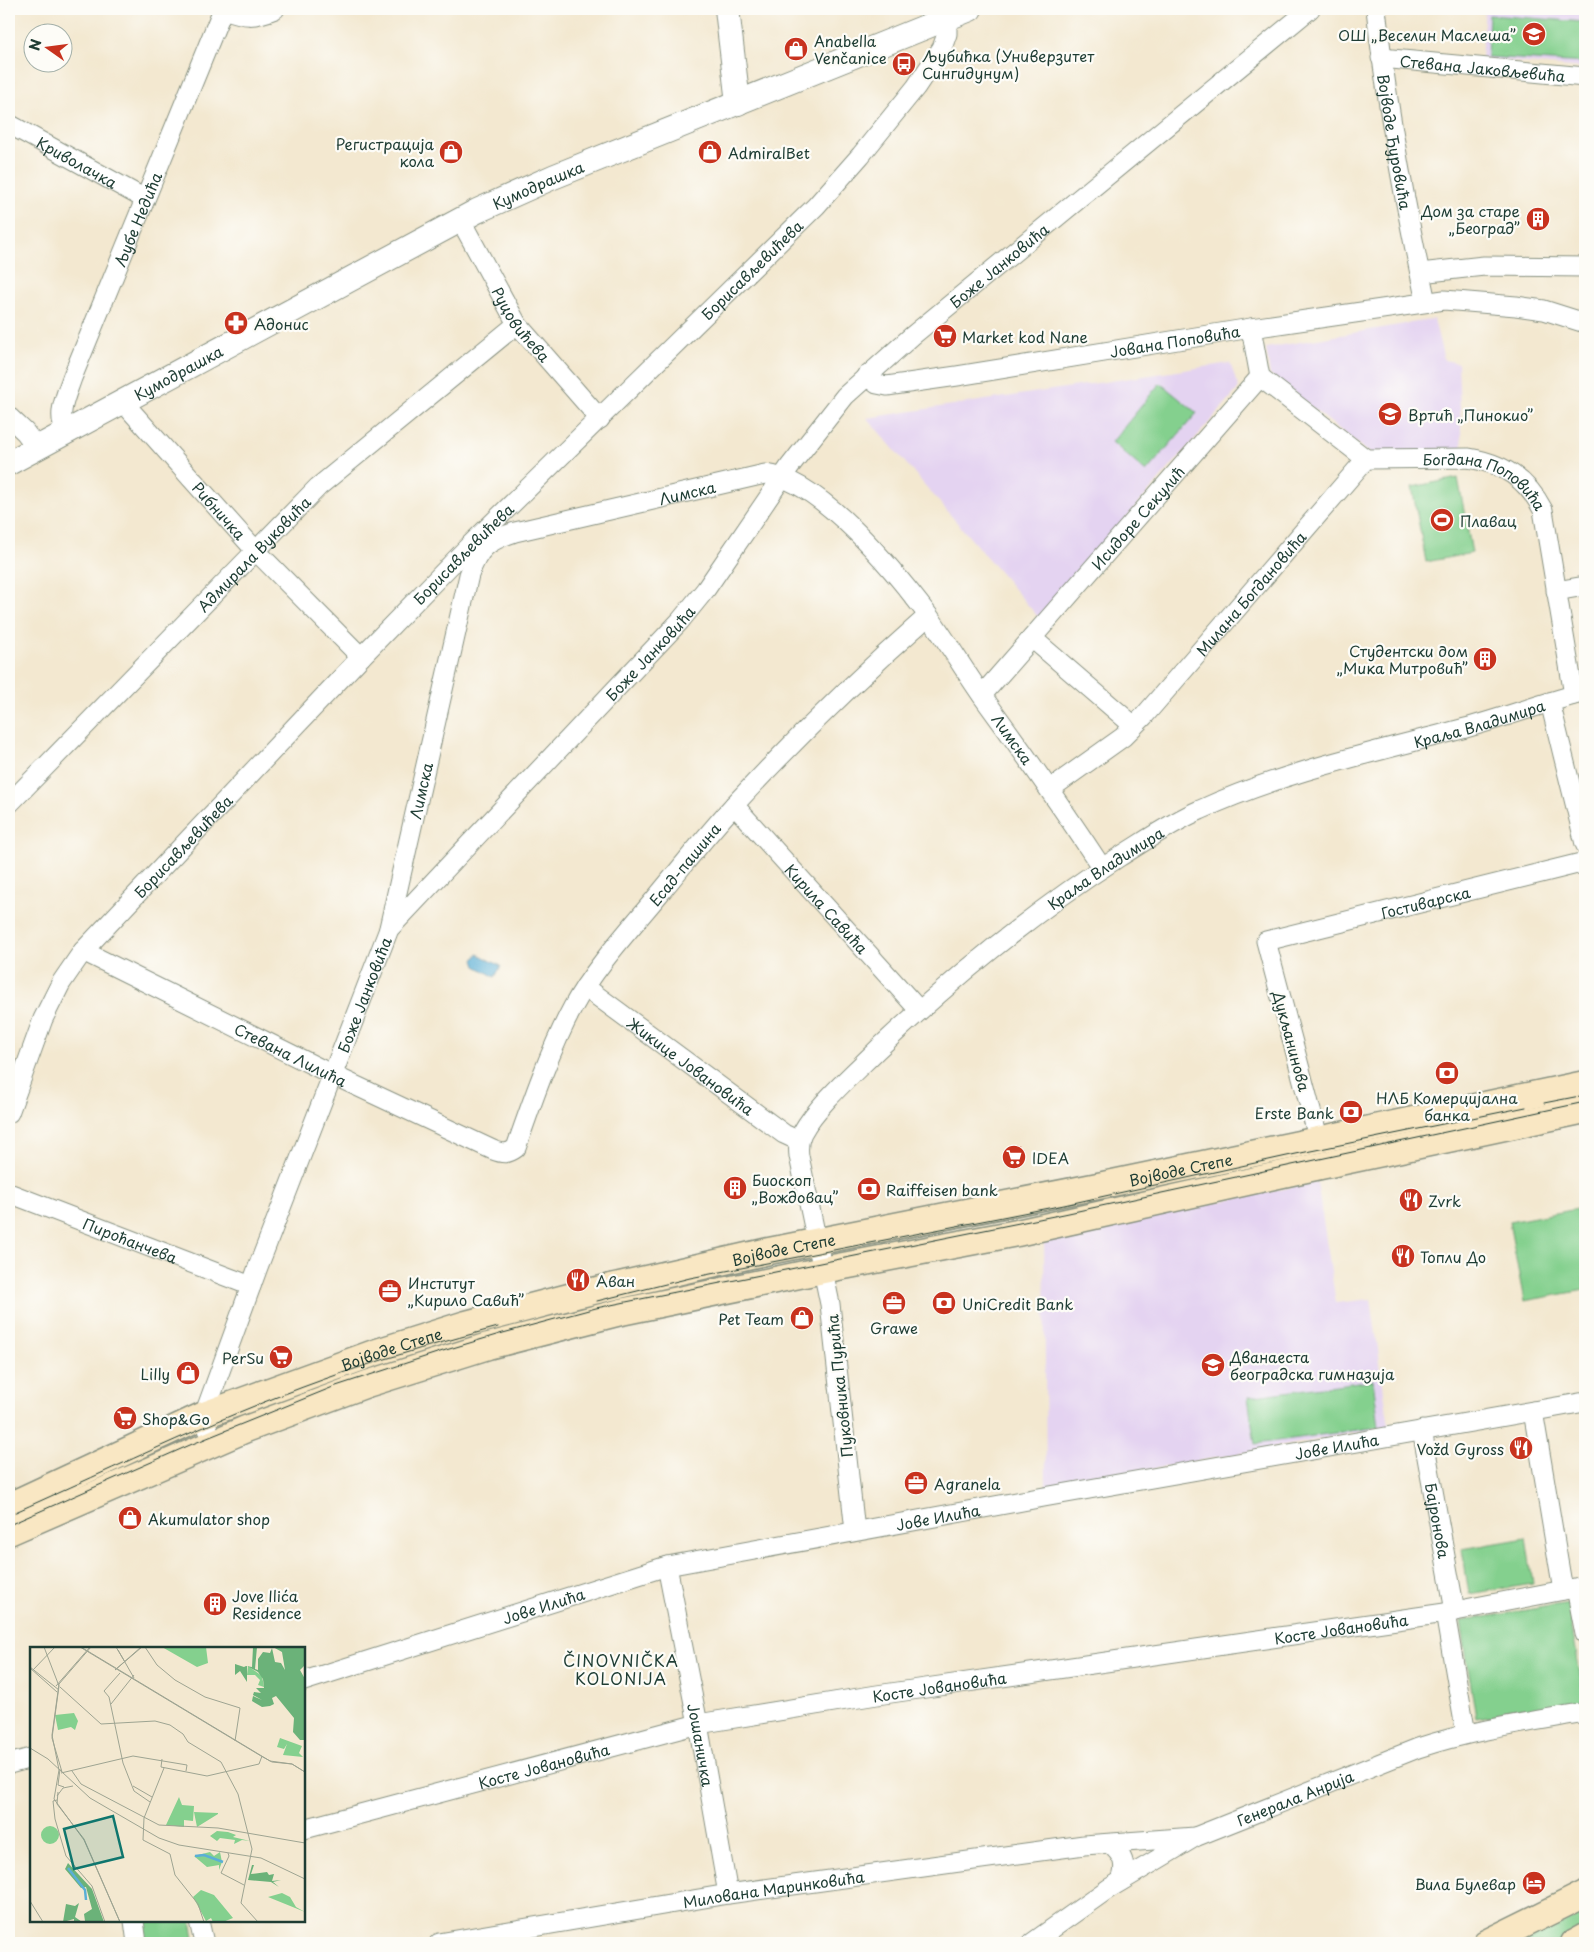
<svg xmlns="http://www.w3.org/2000/svg" width="1594" height="1952" font-family="'Playpen Sans',sans-serif">
  <style>
    .built { fill: #e4d3f1 }
    .green { fill: #84d08e; stroke: #528661 }
    .water { fill: #5aafd6; stroke: #3c7685 }
    .lines { fill: none; stroke-linecap: round; stroke-linejoin: round }
    .minor-casing { stroke: #899282; stroke-width: 21 }
    .tertiary-casing { stroke: #899282; stroke-width: 26 }
    .secondary-casing { stroke: #899282; stroke-width: 29 }
    .minor { stroke: #fff; stroke-width: 19 }
    .tertiary { stroke: #fff; stroke-width: 24 }
    .secondary { stroke: #f9e7c3; stroke-width: 26 }
    .tram { stroke: #1f3d34; stroke-width: 1 }
    .labels { text-anchor: middle; dominant-baseline: central; stroke-width: 4.5; stroke-linejoin: round; paint-order: stroke }
    .poi-label { font-size: 15px; fill: #1f3d34; stroke: #fdfcf7; text-anchor: start }
    .street-label { font-size: 15px; fill: #1f3d34; stroke: #fdfcf7 }
    .neighbourhood-label { font-size: 16px; letter-spacing: 1px; fill: #1f3d34; stroke: #fdfcf7 }
    .inset-river { fill: none; stroke: #5aafd6; stroke-width: 2.5 }
    .inset-road { fill: none; stroke: #9ea492; stroke-width: 1 }
    .view { fill: #0f766e; fill-opacity: 0.15; stroke: #0f766e; stroke-width: 2.5 }
    .inset-edge { fill: none; stroke: #1f3d34; stroke-width: 2.5 }
  </style>
  <rect width="100%" height="100%" fill="#fdfcf7"/>
  <filter id="ink" filterUnits="userSpaceOnUse"><feTurbulence type="fractalNoise" baseFrequency=".02" numOctaves="2"/><feDisplacementMap in="SourceGraphic" scale="10" xChannelSelector="R" yChannelSelector="G"/><feConvolveMatrix kernelMatrix="1 2 1 2 8 2 1 2 1" color-interpolation-filters="sRGB"/></filter>
  <filter id="wash" filterUnits="userSpaceOnUse"><feTurbulence type="fractalNoise" baseFrequency=".0096" numOctaves="4" result="noise"/><feDisplacementMap in="SourceGraphic" scale="20" xChannelSelector="R" yChannelSelector="G"/><feGaussianBlur stdDeviation="1.12" result="paint"/><feColorMatrix in="noise" values="0 0 0 0 0 0 0 0 0 0 0 0 0 0 0 0 0 1.4 0 .05"/><feComposite in="paint" operator="in"/></filter>
  <g filter="url(#wash)">
    <rect width="100%" height="100%" fill="#f3e8d0"/>
    <!-- built -->
    <path class="built" d="M1485 9H1585V68L1481 59Z
      M1434 319 1444 360 1458 363 1462 453 1371 454 1270 375 1266 348Z
      M1230 363 1239 388 1039 618 867 418Z
      M1317 1182 1336 1303 1371 1299 1389 1427 1046 1488 1044 1238Z"/>
    <!-- green -->
    <path class="green" d="M1489 15 1585 22V63L1487 57Z
      M1160 383 1197 413 1146 472 1112 442Z
      M1458 478 1472 553 1426 562 1412 487Z
      M1577 1209 1585 1254V1290L1524 1301 1509 1222Z
      M1373 1380 1379 1427 1255 1444 1248 1397Z
      M1526 1538 1533 1584 1469 1594 1462 1549Z
      M1568 1603 1585 1703 1476 1718 1461 1621Z
      M1585 1908V1929L1559 1943H1514Z
      M140 1921H191L195 1943H143Z"/>
    <!-- water -->
    <path class="water" d="M478 954 501 966 495 977 476 966 474 960Z"/>
  </g>
  <g filter="url(#ink)">
    <g class="lines">
      <!-- minor casing -->
      <g class="minor-casing">
        <g id="minor">
          <path d="M224 9C246 17 253 18 275 9"/>
          <path id="s1" d="M1376 9C1387 108 1405 205 1426 302"/>
          <path id="s2" d="M1381 58 1585 77"/>
          <path id="s3" d="M9 124 145 199"/>
          <path id="s4" d="M460 219 517 324 600 419"/>
          <path d="M1420 273 1484 266 1585 267"/>
          <path d="M1251 328 1260 377"/>
          <path id="s5" d="M866 376 877 384 887 386 957 376 1251 328 1444 300 1516 306 1544 310 1585 323"/>
          <path id="s6" d="M1260 377 1366 459 1468 458C1503 463 1527 479 1543 510L1574 695"/>
          <path id="s7" d="M123 402 255 550 361 657"/>
          <path d="M9 417 25 432 37 448"/>
          <path id="s8" d="M66 432C56 414 66 396 72 378L223 9"/>
          <path d="M1556 591 1585 586"/>
          <path d="M1032 638 1134 726"/>
          <path id="s9" d="M982 695 1260 377"/>
          <path d="M1550 702 1585 844"/>
          <path id="s10" d="M1050 789 1123 737 1144 716 1366 459"/>
          <path id="s11" d="M9 804 318 487 517 324"/>
          <path id="s12" d="M734 805 919 1010"/>
          <path id="s13" d="M389 928 469 575C479 547 488 541 515 532L765 474C819 478 896 573 928 615 947 641 964 670 983 697 1024 753 1064 810 1102 868"/>
          <path id="s14" d="M83 951 333 1075 493 1150C503 1154 508 1154 516 1148 532 1102 550 1050 573 1007 594 968 631 928 660 893 685 863 709 832 736 803 796 738 861 675 928 616"/>
          <path id="s15" d="M585 987 784 1134 799 1141"/>
          <path id="s16" d="M9 1113 43 1019 61 983 83 951 361 657 470 545 816 206 861 155 916 87 942 48 947 34V19"/>
          <path id="s17" d="M1319 1141 1266 941 1585 862"/>
          <path id="s18" d="M9 1193 251 1286"/>
          <path d="M1533 1411 1563 1590"/>
          <path id="s19" d="M1422 1430 1455 1611"/>
          <path id="s20" d="M212 1443 204 1415 258 1267 389 929 680 621 706 589 790 466 845 396 912 336 1310 9"/>
          <path id="s21" d="M855 1531 830 1304 799 1156C798 1148 798 1141 802 1133 817 1105 855 1072 878 1049 953 978 1032 913 1119 857 1145 841 1172 822 1200 810 1283 772 1371 753 1458 730 1501 719 1542 703 1585 692"/>
          <path id="s22" d="M667 1566 698 1724 728 1894"/>
          <path d="M1576 1588 1585 1634"/>
          <path d="M1445 1613 1466 1734"/>
          <path id="s23" d="M304 1681 667 1566 1044 1497 1585 1402"/>
          <path d="M9 1764 31 1758"/>
          <path id="s24" d="M304 1829 698 1724 877 1695 1445 1613 1585 1586"/>
          <path d="M1110 1844C1123 1855 1127 1864 1121 1881"/>
          <path d="M134 1921 137 1943"/>
          <path d="M199 1921 204 1943"/>
          <path id="s25" d="M439 1943 728 1894 1084 1845 1195 1837"/>
          <path id="s26" d="M1032 1943 1108 1889 1195 1837 1418 1748C1473 1730 1529 1722 1585 1712"/>
        </g>
      </g>
      <!-- tertiary casing -->
      <g class="tertiary-casing">
        <g id="tertiary">
          <path d="M727 9 738 103"/>
          <path id="s27" d="M9 463 477 211 553 177 970 9"/>
        </g>
      </g>
      <!-- secondary casing -->
      <g class="secondary-casing">
        <g id="secondary">
          <path id="s28" d="M9 1506 204 1415 374 1353 466 1324 580 1294 769 1251 1103 1185 1585 1084"/>
          <path d="M9 1532 246 1429 367 1384 488 1346 621 1312 833 1268 1017 1233 1292 1172 1585 1110"/>
          <path d="M1486 1943 1585 1894"/>
          <path d="M1574 1943 1585 1937"/>
        </g>
      </g>
      <!-- minor -->
      <use href="#minor" class="minor"/>
      <!-- tertiary -->
      <use href="#tertiary" class="tertiary"/>
      <!-- secondary -->
      <use href="#secondary" class="secondary"/>
      <!-- tram -->
      <path class="tram" d="M1544 1103 1585 1095
        M597 1301 690 1278 1064 1205 1296 1154 1526 1107
        M9 1515C119 1466 230 1411 345 1372 395 1355 446 1341 498 1327
        M9 1525 190 1445 333 1387 446 1350 503 1333 596 1308 1064 1214 1585 1102"/>
    </g>
  </g>
  <!-- icons -->
  <defs>
    <g id="school-disc" transform="scale(1.25)"><circle r="9.5" fill="#c8321e" stroke="#fdfcf7"/><path d="M0-5L7-2L0 1L-7-2ZM-4 1L0 2.5L4 1V4Q0 6-4 4Z" fill="#fff"/></g>
    <g id="shop-disc" transform="scale(1.25)"><circle r="9.5" fill="#c8321e" stroke="#fdfcf7"/><path d="M-5-2.5h2.3a2.7 3.5 0 0 1 5.4 0H5L5.5 6h-11ZM-1.5-2.5h3a1.5 2.3 0 0 0-3 0Z" fill="#fff"/></g>
    <g id="bus-disc" transform="scale(1.25)"><circle r="9.5" fill="#c8321e" stroke="#fdfcf7"/><path d="M-5-6H5V4H4V6H2V4H-2V6H-4V4H-5ZM-3.5-4V0h7V-4ZM-3.5 1.2v1.5H-2V1.2ZM2 1.2v1.5H3.5V1.2Z" fill="#fff"/></g>
    <g id="building-disc" transform="scale(1.25)"><circle r="9.5" fill="#c8321e" stroke="#fdfcf7"/><path d="M-4-6H4V6H1V3H-1V6H-4ZM-2.5-4.3h1.7v1.8h-1.7ZM.8-4.3h1.7v1.8H.8ZM-2.5-1h1.7V.8h-1.7ZM.8-1h1.7V.8H.8Z" fill="#fff"/></g>
    <g id="pharmacy-disc" transform="scale(1.25)"><circle r="9.5" fill="#c8321e" stroke="#fdfcf7"/><path d="M-2-6h4v4h4v4h-4v4h-4v-4h-4v-4h4Z" fill="#fff"/></g>
    <g id="supermarket-disc" transform="scale(1.25)"><circle r="9.5" fill="#c8321e" stroke="#fdfcf7"/><path d="M-6-5.5h2.5l.6 2H6L4.5 2H-2.5L-4.4-4H-6ZM-1.5 3.2a1.3 1.3 0 1 0 .1 0ZM3 3.2a1.3 1.3 0 1 0 .1 0Z" fill="#fff"/></g>
    <g id="stadium-disc" transform="scale(1.25)"><circle r="9.5" fill="#c8321e" stroke="#fdfcf7"/><path d="M0-5a6.5 5 0 1 0 0 10a6.5 5 0 1 0 0-10ZM-3.5-1.8h7v3.6h-7Z" fill="#fff"/></g>
    <g id="bank-disc" transform="scale(1.25)"><circle r="9.5" fill="#c8321e" stroke="#fdfcf7"/><path d="M-6-4H6V4H-6ZM0-2.3a2.3 2.3 0 1 0 0 4.6a2.3 2.3 0 1 0 0-4.6Z" fill="#fff"/></g>
    <g id="restaurant-disc" transform="scale(1.25)"><circle r="9.5" fill="#c8321e" stroke="#fdfcf7"/><path d="M-5-6h1v4h1v-4h1v4h1v-4h1v5L-1.5 .5V6h-2V.5L-5-1ZM5-6V6H3V1.5H1.5Q1.5-4 5-6Z" fill="#fff"/></g>
    <g id="office-disc" transform="scale(1.25)"><circle r="9.5" fill="#c8321e" stroke="#fdfcf7"/><path d="M-6-3h4V-5.5h4V-3h4V5H-6ZM-1-4.5V-3h2v-1.5ZM-6 0V1H6V0Z" fill="#fff"/></g>
    <g id="hotel-disc" transform="scale(1.25)"><circle r="9.5" fill="#c8321e" stroke="#fdfcf7"/><path d="M-6-4.5h1.5V1H6V5H4.5V3h-9V5H-6ZM-4 0a1.8 1.8 0 1 1 3.6 0ZM.5 0V-2.5h3Q6-2.5 6 0Z" fill="#fff"/></g>
  </defs>
  <g fill-rule="evenodd">
    <use href="#school-disc" x="1534" y="34"/>
    <use href="#shop-disc" x="796" y="49"/>
    <use href="#bus-disc" x="904" y="64"/>
    <use href="#shop-disc" x="451" y="152"/>
    <use href="#shop-disc" x="710" y="152"/>
    <use href="#building-disc" x="1538" y="219"/>
    <use href="#pharmacy-disc" x="236" y="323"/>
    <use href="#supermarket-disc" x="945" y="336"/>
    <use href="#school-disc" x="1390" y="414"/>
    <use href="#stadium-disc" x="1442" y="520"/>
    <use href="#building-disc" x="1485" y="659"/>
    <use href="#bank-disc" x="1447" y="1073"/>
    <use href="#bank-disc" x="1351" y="1112"/>
    <use href="#supermarket-disc" x="1014" y="1157"/>
    <use href="#building-disc" x="735" y="1188"/>
    <use href="#bank-disc" x="869" y="1189"/>
    <use href="#restaurant-disc" x="1411" y="1200"/>
    <use href="#restaurant-disc" x="1403" y="1256"/>
    <use href="#restaurant-disc" x="578" y="1280"/>
    <use href="#office-disc" x="390" y="1291"/>
    <use href="#office-disc" x="894" y="1303"/>
    <use href="#bank-disc" x="944" y="1303"/>
    <use href="#shop-disc" x="802" y="1318"/>
    <use href="#supermarket-disc" x="281" y="1357"/>
    <use href="#school-disc" x="1213" y="1365"/>
    <use href="#shop-disc" x="188" y="1373"/>
    <use href="#supermarket-disc" x="125" y="1418"/>
    <use href="#restaurant-disc" x="1521" y="1448"/>
    <use href="#office-disc" x="916" y="1483"/>
    <use href="#shop-disc" x="130" y="1518"/>
    <use href="#building-disc" x="215" y="1604"/>
    <use href="#hotel-disc" x="1534" y="1883"/>
  </g>
  <g class="labels">
    <!-- poi labels -->
    <g class="poi-label">
      <text x="1516" y="34" text-anchor="end">ОШ „Веселин Маслеша”</text>
      <text x="814" y="40">Anabella<tspan x="814" dy="17">Venčanice</tspan></text>
      <text x="922" y="55">Љубићка (Универзитет<tspan x="922" dy="17">Сингидунум)</tspan></text>
      <text x="434" y="143" text-anchor="end">Регистрација<tspan x="434" dy="17">кола</tspan></text>
      <text x="728" y="152">AdmiralBet</text>
      <text x="1520" y="210" text-anchor="end">Дом за старе<tspan x="1520" dy="17">„Београд”</tspan></text>
      <text x="254" y="323">Адонис</text>
      <text x="962" y="336">Market kod Nane</text>
      <text x="1408" y="414">Вртић „Пинокио”</text>
      <text x="1460" y="520">Плавац</text>
      <text x="1468" y="650" text-anchor="end">Студентски дом<tspan x="1468" dy="17">„Мика Митровић”</tspan></text>
      <text x="1447" y="1097" text-anchor="middle">НЛБ Комерцијална<tspan x="1447" dy="17">банка</tspan></text>
      <text x="1334" y="1112" text-anchor="end">Erste Bank</text>
      <text x="1032" y="1157">IDEA</text>
      <text x="752" y="1179">Биоскоп<tspan x="752" dy="17">„Вождовац”</tspan></text>
      <text x="886" y="1189">Raiffeisen bank</text>
      <text x="1428" y="1200">Zvrk</text>
      <text x="1420" y="1256">Топли До</text>
      <text x="596" y="1280">Аван</text>
      <text x="408" y="1282">Институт<tspan x="408" dy="17">„Кирило Савић”</tspan></text>
      <text x="962" y="1303">UniCredit Bank</text>
      <text x="784" y="1318" text-anchor="end">Pet Team</text>
      <text x="894" y="1327" text-anchor="middle">Grawe</text>
      <text x="1230" y="1356">Дванаеста<tspan x="1230" dy="17">београдска гимназија</tspan></text>
      <text x="264" y="1357" text-anchor="end">PerSu</text>
      <text x="170" y="1373" text-anchor="end">Lilly</text>
      <text x="142" y="1418">Shop&amp;Go</text>
      <text x="1504" y="1448" text-anchor="end">Vožd Gyross</text>
      <text x="934" y="1483">Agranela</text>
      <text x="148" y="1518">Akumulator shop</text>
      <text x="232" y="1595">Jove Ilića<tspan x="232" dy="17">Residence</tspan></text>
      <text x="1516" y="1883" text-anchor="end">Вила Булевар</text>
    </g>
    <!-- street labels -->
    <g class="street-label">
      <text stroke="none"><textPath href="#s2" startOffset="102">Стевана Јаковљевића</textPath></text>
      <text stroke="none"><textPath href="#s1" startOffset="134">Војводе Ђуровића</textPath></text>
      <text stroke="none"><textPath href="#s3" startOffset="78">Криволачка</textPath></text>
      <text stroke="none"><textPath href="#s27" startOffset="598">Кумодрашка</textPath></text>
      <text stroke="none"><textPath href="#s8" startOffset="228">Љубе Недића</textPath></text>
      <text stroke="none"><textPath href="#s20" startOffset="1454">Боже Јанковића</textPath></text>
      <text stroke="none"><textPath href="#s16" startOffset="1134">Борисављевићева</textPath></text>
      <text stroke="none"><textPath href="#s4" startOffset="122">Руцовићева</textPath></text>
      <text stroke="none"><textPath href="#s5" startOffset="315">Јована Поповића</textPath></text>
      <text stroke="none"><textPath href="#s27" startOffset="192">Кумодрашка</textPath></text>
      <text stroke="none"><textPath href="#s6" startOffset="260">Богдана Поповића</textPath></text>
      <text stroke="none"><textPath href="#s13" startOffset="605">Лимска</textPath></text>
      <text stroke="none"><textPath href="#s7" startOffset="145">Рибничка</textPath></text>
      <text stroke="none"><textPath href="#s9" startOffset="236">Исидоре Секулић</textPath></text>
      <text stroke="none"><textPath href="#s11" startOffset="350">Адмирала Вуковића</textPath></text>
      <text stroke="none"><textPath href="#s16" startOffset="729">Борисављевићева</textPath></text>
      <text stroke="none"><textPath href="#s10" startOffset="282">Милана Богдановића</textPath></text>
      <text stroke="none"><textPath href="#s20" startOffset="929">Боже Јанковића</textPath></text>
      <text stroke="none"><textPath href="#s21" startOffset="1212">Краља Владимира</textPath></text>
      <text stroke="none"><textPath href="#s13" startOffset="1055">Лимска</textPath></text>
      <text stroke="none"><textPath href="#s13" startOffset="141">Лимска</textPath></text>
      <text stroke="none"><textPath href="#s16" startOffset="324">Борисављевићева</textPath></text>
      <text stroke="none"><textPath href="#s14" startOffset="814">Есад-пашина</textPath></text>
      <text stroke="none"><textPath href="#s21" startOffset="808">Краља Владимира</textPath></text>
      <text stroke="none"><textPath href="#s17" startOffset="371">Гостиварска</textPath></text>
      <text stroke="none"><textPath href="#s12" startOffset="139">Кирила Савића</textPath></text>
      <text stroke="none"><textPath href="#s20" startOffset="479">Боже Јанковића</textPath></text>
      <text transform="translate(1292 1041) rotate(75)">Дукљанинова</text>
      <text stroke="none"><textPath href="#s14" startOffset="232">Стевана Лилића</textPath></text>
      <text stroke="none"><textPath href="#s15" startOffset="132">Жикице Јовановића</textPath></text>
      <text stroke="none"><textPath href="#s28" startOffset="1224">Војводе Степе</textPath></text>
      <text stroke="none"><textPath href="#s18" startOffset="130">Пироћанчева</textPath></text>
      <text stroke="none"><textPath href="#s28" startOffset="819">Војводе Степе</textPath></text>
      <text stroke="none"><textPath href="#s28" startOffset="414">Војводе Степе</textPath></text>
      <text transform="translate(839 1386) rotate(-96)">Пуковника Пурића</text>
      <text stroke="none"><textPath href="#s23" startOffset="1061">Јове Илића</textPath></text>
      <text stroke="none"><textPath href="#s23" startOffset="656">Јове Илића</textPath></text>
      <text stroke="none"><textPath href="#s19" startOffset="92">Бајронова</textPath></text>
      <text stroke="none"><textPath href="#s23" startOffset="251">Јове Илића</textPath></text>
      <text stroke="none"><textPath href="#s24" startOffset="1058">Косте Јовановића</textPath></text>
      <text stroke="none"><textPath href="#s24" startOffset="652">Косте Јовановића</textPath></text>
      <text stroke="none"><textPath href="#s22" startOffset="182">Јошаничка</textPath></text>
      <text stroke="none"><textPath href="#s24" startOffset="248">Косте Јовановића</textPath></text>
      <text stroke="none"><textPath href="#s26" startOffset="302">Генерала Анрија</textPath></text>
      <text stroke="none"><textPath href="#s25" startOffset="339">Милована Маринковића</textPath></text>
    </g>
    <!-- neighbourhood labels -->
    <g class="neighbourhood-label">
      <text x="621" y="1660">ČINOVNIČKA<tspan x="621" dy="18">KOLONIJA</tspan></text>
    </g>
  </g>
  <!-- overview -->
  <g transform="translate(30 1647)">
    <rect width="275" height="275" fill="#f3e8d0"/>
    <path d="M132 0H176L178 16 167 20ZM218 19 232 29 234 40 228 38 230 33 225 28H217ZM44 66 48 74 45 83 41 80 28 83 25 68ZM250 91 272 99 269 106 273 110 253 108 257 97 254 102 247 100ZM149 150 152 158 164 159 163 174 154 173V180L136 178ZM164 165 188 166V167L167 180ZM11 188a9 9 0 1 1 18 0a9 9 0 1 1-18 0ZM187 184 198 185 206 188 203 190 220 194 212 193 204 197 205 193 190 191 187 194 180 189ZM180 205 184 209 190 205 192 215 189 223V218L177 220 164 209ZM171 243 184 248 203 271 193 275H183L181 271 176 274 163 250ZM252 246 260 250 266 260 275 265 238 250Z" fill="#84d08e"/>
    <path d="M223 0H227L225 22 228 23V12L233 5 240 6 242 1 245 15 251 16 255 23 252 5 243 0H275V18L270 23 275 32V93H270L263 85 264 71 246 49 242 51 244 57 240 59 232 60 222 54 223 49 232 53 223 48 224 45 231 46 226 41H234L233 32 228 25 217 19V35L210 24 205 28V17L214 20 216 19 222 20ZM38 216 62 242 74 275 55 274 54 267 62 262 56 240 51 241 35 222ZM222 218H224L221 227 237 225 239 228 244 227 242 234 251 233 243 235 249 240 241 235 218 233ZM49 256 45 270 52 275H44V272L33 275 36 257 45 259Z" fill="#6bb279"/>
    <path class="inset-river" d="M165 209 174 208 193 215M38 221 55 243 56 253"/>
    <path class="inset-road" d="M14 0 29 39M50 0 231 109 242 115 262 117 275 125M51 0 240 114 262 117 275 125M61 0 29 37 22 88 29 123 24 152 54 193 90 275M86 0 95 15M115 0 127 18 145 33 175 50 210 61 205 94M88 3 104 31M0 20 29 43M0 21 27 45M3 23 25 0M85 23 111 0M85 23 112 0M90 26 74 44 79 50 93 116 104 144 120 155M26 39 60 0M29 39 22 91 32 125M30 40 71 77 125 74 140 78 153 87 158 95 191 115 208 147 222 202 211 256 228 275M81 57 104 28M0 101 18 112 60 151 129 191 149 198 231 211 275 232M132 112 131 120 177 129 229 117 232 109M30 122 28 138 34 140M42 124 51 137 129 178 188 181 275 196M31 126 103 109 157 118 156 124M103 139 122 150M28 145 27 157 54 192 90 275M27 149 33 141 43 139M27 153 23 154 25 172 36 209 62 239 75 275M114 171 113 193 140 207 145 228 168 257 174 275M114 171 134 121M198 206 199 209 191 226 214 238M0 254 13 275"/>
    <path class="view" d="M83 169 93 210 44 222 34 182Z"/>
    <rect width="275" height="275" class="inset-edge"/>
  </g>
  <!-- margin -->
  <rect width="1594" height="1952" fill="none" stroke="#fdfcf7" stroke-width="30"/>
  <!-- north arrow -->
  <g transform="translate(48 48) rotate(284)"><circle r="24" fill="#fdfcf7" stroke="#a4b0a9"/>
  <path d="M0-4L9 19L0 12L-9 19Z" fill="#c8321e"/>
  <text y="-8" font-size="14" font-weight="bold" text-anchor="middle" fill="#1f3d34">N</text>
  </g>
</svg>
